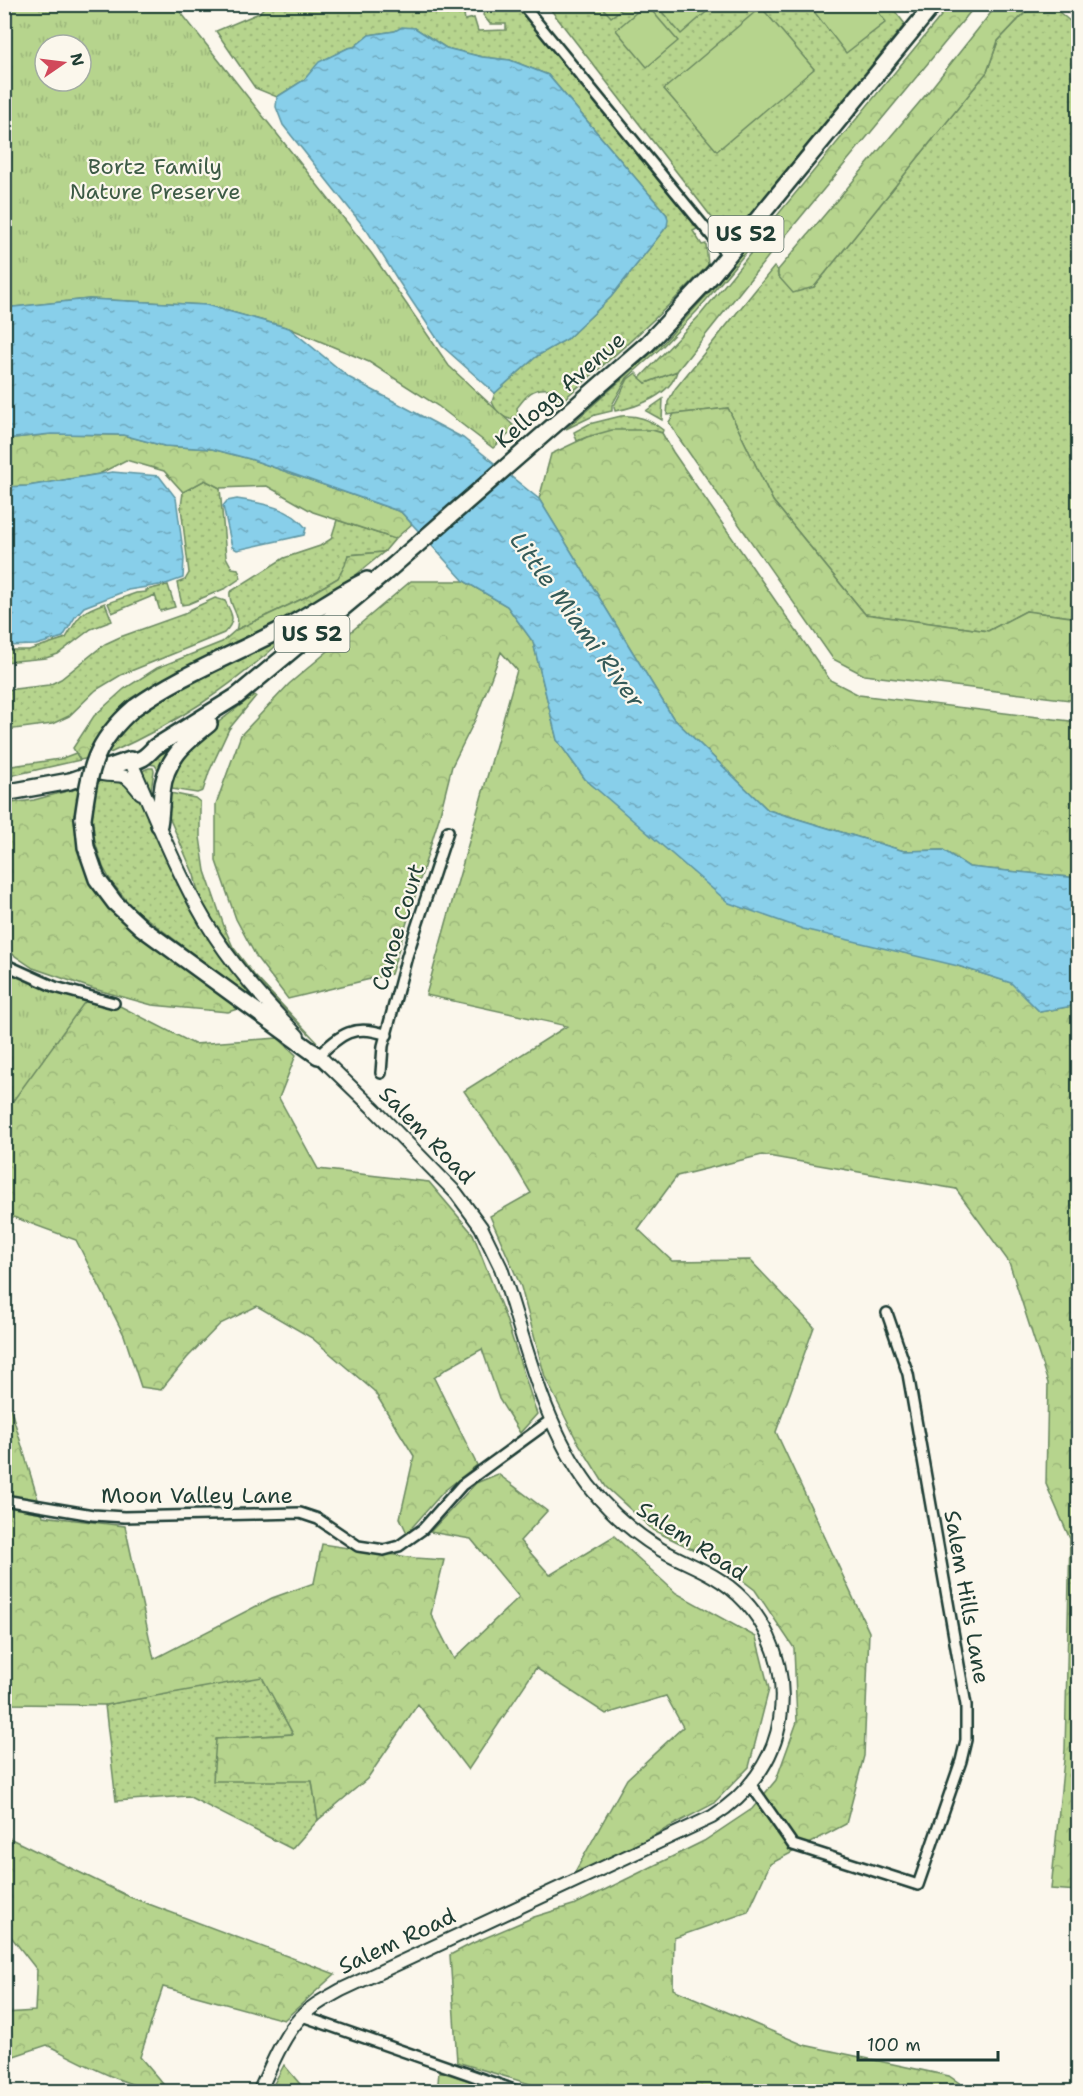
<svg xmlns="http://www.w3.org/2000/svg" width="1083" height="2096" font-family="'Shantell Sans',sans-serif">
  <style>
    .grass { fill: url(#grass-dots); stroke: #6a8860; stroke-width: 1.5 }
    .forest { fill: url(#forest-crowns); stroke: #6a8860; stroke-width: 1.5 }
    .park { fill: url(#park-tufts); stroke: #6a8860; stroke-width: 1.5; fill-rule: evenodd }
    .garden { fill: #b6d48d; stroke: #6a8860; stroke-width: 1.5 }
    .water { fill: url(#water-ripples); stroke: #5e95a1; stroke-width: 1.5 }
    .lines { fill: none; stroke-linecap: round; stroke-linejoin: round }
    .taxiway { stroke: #8d9a90; stroke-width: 26 }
    .minor-casing { stroke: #1f3d34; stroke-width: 14 }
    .tertiary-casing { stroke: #1f3d34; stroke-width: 16 }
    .primary-casing { stroke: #1f3d34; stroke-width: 20 }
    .minor { stroke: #fbf7ec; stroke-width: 9 }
    .tertiary { stroke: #fbf7ec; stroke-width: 12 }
    .primary { stroke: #fbf7ec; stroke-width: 15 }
    .primary-bridge-casing { stroke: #1f3d34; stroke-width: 20; stroke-linecap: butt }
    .primary-bridge { stroke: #fbf7ec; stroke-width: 15 }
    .labels { text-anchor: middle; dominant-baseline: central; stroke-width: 4.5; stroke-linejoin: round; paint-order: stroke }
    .shield { fill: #fbf7ec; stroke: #61756b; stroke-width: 1.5 }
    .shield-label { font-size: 21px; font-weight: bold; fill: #1f3d34 }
    .park-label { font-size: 22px; fill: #3d5b46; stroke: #fbf7ec }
    .street-label { font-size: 22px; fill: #1f3d34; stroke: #fbf7ec }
    .water-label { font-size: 24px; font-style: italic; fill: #345a58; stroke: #fbf7ec }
  </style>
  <defs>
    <pattern id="grass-dots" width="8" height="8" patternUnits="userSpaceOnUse" patternTransform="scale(1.5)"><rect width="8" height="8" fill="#b6d48d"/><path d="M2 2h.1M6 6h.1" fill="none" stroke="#9cb77a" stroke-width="1.8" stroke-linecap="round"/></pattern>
    <pattern id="forest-crowns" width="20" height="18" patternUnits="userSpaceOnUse" patternTransform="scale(1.5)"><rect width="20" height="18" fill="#b6d48d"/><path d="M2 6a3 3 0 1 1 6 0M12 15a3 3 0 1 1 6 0" fill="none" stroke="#9cb77a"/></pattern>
    <pattern id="park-tufts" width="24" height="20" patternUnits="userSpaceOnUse" patternTransform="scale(1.5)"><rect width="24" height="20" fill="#b6d48d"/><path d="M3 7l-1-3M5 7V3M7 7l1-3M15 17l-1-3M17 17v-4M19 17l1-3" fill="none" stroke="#9cb77a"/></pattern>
    <pattern id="water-ripples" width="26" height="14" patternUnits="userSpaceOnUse" patternTransform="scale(1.5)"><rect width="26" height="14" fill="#88cfea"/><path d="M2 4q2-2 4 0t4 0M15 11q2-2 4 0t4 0" fill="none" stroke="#6fa9be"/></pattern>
  </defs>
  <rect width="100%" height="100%" fill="#fbf7ec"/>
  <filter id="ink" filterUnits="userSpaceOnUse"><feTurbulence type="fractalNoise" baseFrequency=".0167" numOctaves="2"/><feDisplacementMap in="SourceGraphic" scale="12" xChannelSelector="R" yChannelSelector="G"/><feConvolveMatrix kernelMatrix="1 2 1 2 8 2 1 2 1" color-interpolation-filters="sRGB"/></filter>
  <g filter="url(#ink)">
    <!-- grass -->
    <path class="grass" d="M267 4 462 5 465 7V9L469 11V13L464 14 465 20 474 18 478 31 506 30V24H490L483 15 487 5H519L672 191 697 229 693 231 702 245 706 244 708 265C659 318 605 364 550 411 554 401 556 397 549 389 532 387 526 396 517 408L518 414 514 420C502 418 497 413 492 402L495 393 537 356 567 339 611 297 667 226V215L548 75 510 60 482 57 446 48 415 28 369 35 354 47 348 48 320 62 304 80 277 97 255 88 216 31 259 13Z
      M547 5H890L905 24 740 227 737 225 732 231 720 228Z
      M1032 5H1053L1052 6 1078 28V618L1026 611 988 631 865 614 773 501 728 408 667 415 668 402 675 389 774 267 778 270V276L814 287 987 72 998 41Z
      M750 242 752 244 749 249 697 311 662 347 627 378 612 405V411L595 415 566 429 664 342 715 286Z
      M677 371C671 395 638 407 615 411L614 406 628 379 636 373 646 383Z
      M663 399 662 420 646 411Z
      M621 416C638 415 649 419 663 430L662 433 652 430 587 437 577 441 574 432 589 424Z
      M205 480 220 488 226 557 232 568 238 569 241 578 226 588 188 604 182 605 177 583 185 580 189 573 181 507 183 492Z
      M337 520 395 539 384 552 348 555 346 565 338 578 304 598 236 630C242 613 228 607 230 592L284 558 320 546 331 539Z
      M168 585 175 607 160 611 155 595 112 613 108 603 136 593 146 592V590Z
      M215 598 225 601C233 615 236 621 224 633L121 675 96 690 69 716 52 724 7 730 6 690 49 685 61 679 105 644 120 637 187 613 189 610Z
      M105 603 112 621 91 629 58 654 46 658 5 662V650H29L66 638C79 616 79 612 105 603Z
      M282 634 285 638C229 689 178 722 110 753L107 748 138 709Z
      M254 695 256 696 229 729 209 772 203 791 197 793 165 788 190 744Z
      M173 748 159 776V771L155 765 148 764 140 767 141 764Z
      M76 753 80 760 5 777V767L60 759Z
      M149 768H153L154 771 151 790 158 791 155 801 142 771Z
      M109 778 121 780V784L125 782 135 789 253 995 250 997 133 908 112 883 103 867 93 835 90 810 95 782Z
      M165 792 195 798 200 802V837L205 871 225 929 233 947 254 975 317 1042 256 980 215 924 199 896 194 875 169 817Z
      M262 1676 293 1734 216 1739 312 1781 318 1820 292 1849 188 1796 116 1801 105 1705Z"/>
    <!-- forest -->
    <path class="forest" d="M950 5H976L771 253 677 371 646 383 640 378 701 314 759 243 757 240Z
      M997 5H1032L998 41 987 72 814 287 793 293 778 276V270L929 91Z
      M728 408 773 501 865 614 988 631 1026 611 1078 618V701L864 675 833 659 678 437 669 422 674 414Z
      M612 430H652L662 433 673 452 830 680 859 695 1078 722V878L969 867 943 850 904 851 768 810 673 718 539 499 551 454 587 437Z
      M51 434 123 435 164 446 212 449 250 459 401 512 412 524 395 539 313 512 267 486 220 488 205 480 183 492 164 471 126 460 99 474 28 486 5 487 4 439Z
      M384 552 351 579 320 600 157 683 131 698 110 723 90 758 80 760 73 748 94 716 124 689 157 668 222 642 236 630 304 598 338 578 345 565 348 555Z
      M411 581H464L507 606 533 642 557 740 585 779 648 831 958 966 1012 983 1040 1012 1078 1005V1891L1051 1889 1065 1750 1070 1539 1046 1484 1048 1383 1009 1262 956 1189 762 1155 677 1176 638 1229 672 1261 750 1260 814 1327 776 1432 869 1632 864 1756 846 1824 770 1864 748 1912 674 1938 673 1989 804 2045 949 2076 971 2091H553L457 2062 450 1955 473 1943 534 1917 576 1904 704 1841 752 1809 776 1780 797 1722 794 1648 755 1590 717 1561 653 1530 606 1487 576 1439 545 1377 521 1287 490 1216 531 1193 510 1158 464 1091 567 1026 426 995 517 670 501 652 476 718 452 766 439 818 391 974 288 999 257 958 236 919 216 861V804L241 735 289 684Z
      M82 787 100 888 244 1007 228 1012 152 1005 94 989 33 968 5 949 4 804 34 800Z
      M4 964 27 975 114 1003 194 1044 278 1038 296 1055 279 1098 318 1169 429 1182 473 1234 505 1316 537 1414 520 1433 499 1399 482 1349 446 1369 434 1378 477 1465 444 1491 407 1533 400 1518 414 1456 374 1391 312 1338 257 1306 220 1324 187 1358 161 1390 141 1387 124 1335 76 1240 5 1214Z
      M4 1387 43 1516 125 1526 154 1659 272 1598 314 1583 322 1544 415 1558 444 1560 431 1614 454 1659 519 1597 471 1539 430 1532 476 1483 498 1474 547 1511 520 1541 550 1575 614 1536 676 1593 756 1637 769 1689 749 1767 713 1804 571 1879 627 1779 683 1727 666 1696 606 1714 536 1668 468 1770 418 1704 367 1779 318 1820 312 1781H213L216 1739 293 1734 262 1677 105 1705 5 1704Z
      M5 1836 130 1897 335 1974 284 2020 163 1987 140 2057 169 2091C134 2092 79 2061 47 2045L5 2059V2013L35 2011 37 1970 9 1934 5 1932Z
      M284 2065 305 2090 311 2091H270Z
      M439 2071 500 2091H446L438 2083Z"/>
    <!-- park -->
    <path class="park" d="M4 5H175L372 254 449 366 516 428 493 448 438 406 369 362 289 328 206 305 89 299 5 308ZM45 45H81V81H45Z
      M5 959 41 978 89 996 5 1112Z"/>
    <!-- garden -->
    <path class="garden" d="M646 4 678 41 647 67 616 30Z
      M600 5H627L611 17Z
      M656 5H710L712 7 681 34Z
      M809 5H873L886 22 846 53Z
      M761 7 814 69 717 151 664 89Z"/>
    <!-- water -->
    <path class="water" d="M402 27 415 28 446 48 482 57 510 60 548 75 667 215 668 220 667 226 611 297 567 339 537 356 495 393 442 346 399 282 368 232 283 125 276 107 277 97 304 80 319 62 348 48 354 47 369 35 395 31Z
      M89 299 206 305 289 328 350 378 463 438 539 499 673 718 768 810 904 851 943 850 969 867 1078 878V1005L1040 1012 1011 983 958 966 803 929 729 903 585 779 557 740 533 642 507 606 464 581 401 512 250 459 212 449 164 446 123 435 51 434 5 439 4 308Z
      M112 472 159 476 176 498 184 558 183 578 166 584 128 590 84 607 75 617 63 637 36 645 5 646V487L28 486Z
      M237 499C261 503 290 507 306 528L304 535 237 550 232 547 223 506 227 501Z"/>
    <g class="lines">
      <!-- taxiway -->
      <path class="taxiway" d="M1078 4V5"/>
      <!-- minor casing -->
      <g class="minor-casing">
        <path id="minor" d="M522 4 728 256
          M4 964 55 987 114 1003
          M318 1056C341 1034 354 1023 387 1035
          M381 1073 383 1046 407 956 448 831
          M4 1500 93 1515 124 1517 300 1513 318 1519 358 1546 384 1550 399 1546 423 1529 462 1485 551 1420
          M751 1785 793 1845 918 1885 961 1761 966 1740V1705L908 1374 887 1313
          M302 2016 520 2092"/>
      </g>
      <!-- tertiary casing -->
      <g class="tertiary-casing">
        <path id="tertiary" d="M130 760C154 814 176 871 206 922 231 964 264 1000 298 1036
          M97 772C106 778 118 772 127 778 132 781 136 788 141 793
          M259 2092C271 2067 282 2037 301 2017 312 2005 327 1998 341 1990L712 1817C747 1795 774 1761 780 1719 789 1662 763 1605 713 1576 696 1566 677 1559 660 1549 634 1533 608 1510 589 1486 541 1422 526 1342 501 1268L481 1227 456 1193 375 1110 313 1050"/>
      </g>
      <!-- primary casing -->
      <g class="primary-casing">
        <path id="primary" d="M134 708C181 674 236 654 288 626 315 612 339 593 367 580
          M4 793 70 781 130 760C141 763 148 754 155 747L237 696 386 572 647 344 712 275 934 4
          M83 818 86 847 97 879 115 903 142 928 318 1056
          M159 825C161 814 161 803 162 792 165 759 185 743 209 724"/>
      </g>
      <!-- minor -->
      <use href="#minor" class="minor"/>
      <!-- tertiary -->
      <use href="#tertiary" class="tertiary"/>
      <!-- primary -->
      <use href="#primary" class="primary"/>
      <!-- primary-bridge casing -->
      <g class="primary-bridge-casing">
        <path id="primary-bridge" d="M83 818C90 768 94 743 134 708"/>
      </g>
      <!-- primary-bridge -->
      <use href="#primary-bridge" class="primary-bridge"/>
    </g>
  </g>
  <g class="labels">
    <!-- shield labels -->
    <g class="shield">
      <rect x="708.5" y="216" width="75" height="36" rx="4.5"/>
      <rect x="274.5" y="616" width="75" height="36" rx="4.5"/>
    </g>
    <g class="shield-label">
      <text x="746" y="234">US 52</text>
      <text x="312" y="634">US 52</text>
    </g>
    <!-- park labels -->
    <g class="park-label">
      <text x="155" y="166">Bortz Family<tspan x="155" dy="25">Nature Preserve</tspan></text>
    </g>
    <!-- street labels -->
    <g class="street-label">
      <text transform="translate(560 390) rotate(-41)">Kellogg Avenue</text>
      <text transform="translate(398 927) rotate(-73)">Canoe Court</text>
      <text transform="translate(427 1135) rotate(46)">Salem Road</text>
      <text x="197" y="1495">Moon Valley Lane</text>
      <text transform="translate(692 1541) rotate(33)">Salem Road</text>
      <text transform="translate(967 1597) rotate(80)">Salem Hills Lane</text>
      <text transform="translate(397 1941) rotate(-25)">Salem Road</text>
    </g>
    <!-- water labels -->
    <g class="water-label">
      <text transform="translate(577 620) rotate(54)">Little Miami River</text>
    </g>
  </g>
  <!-- margin -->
  <rect width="1083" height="2096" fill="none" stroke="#fbf7ec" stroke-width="24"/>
  <rect x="12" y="12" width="1059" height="2072" fill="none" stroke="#1f3d34" stroke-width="2" filter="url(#ink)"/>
  <!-- north arrow -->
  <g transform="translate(63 63) rotate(76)"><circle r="28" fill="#fbf7ec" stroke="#a3ada2" stroke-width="1.5"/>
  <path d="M0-4.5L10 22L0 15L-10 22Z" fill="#d1495b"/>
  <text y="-9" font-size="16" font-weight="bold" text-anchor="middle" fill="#1f3d34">N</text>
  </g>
  <!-- scale -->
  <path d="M858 2051v9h140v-9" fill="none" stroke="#1f3d34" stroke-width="3"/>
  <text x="867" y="2051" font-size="18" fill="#1f3d34" stroke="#fbf7ec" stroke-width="4.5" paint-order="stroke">100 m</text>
</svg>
